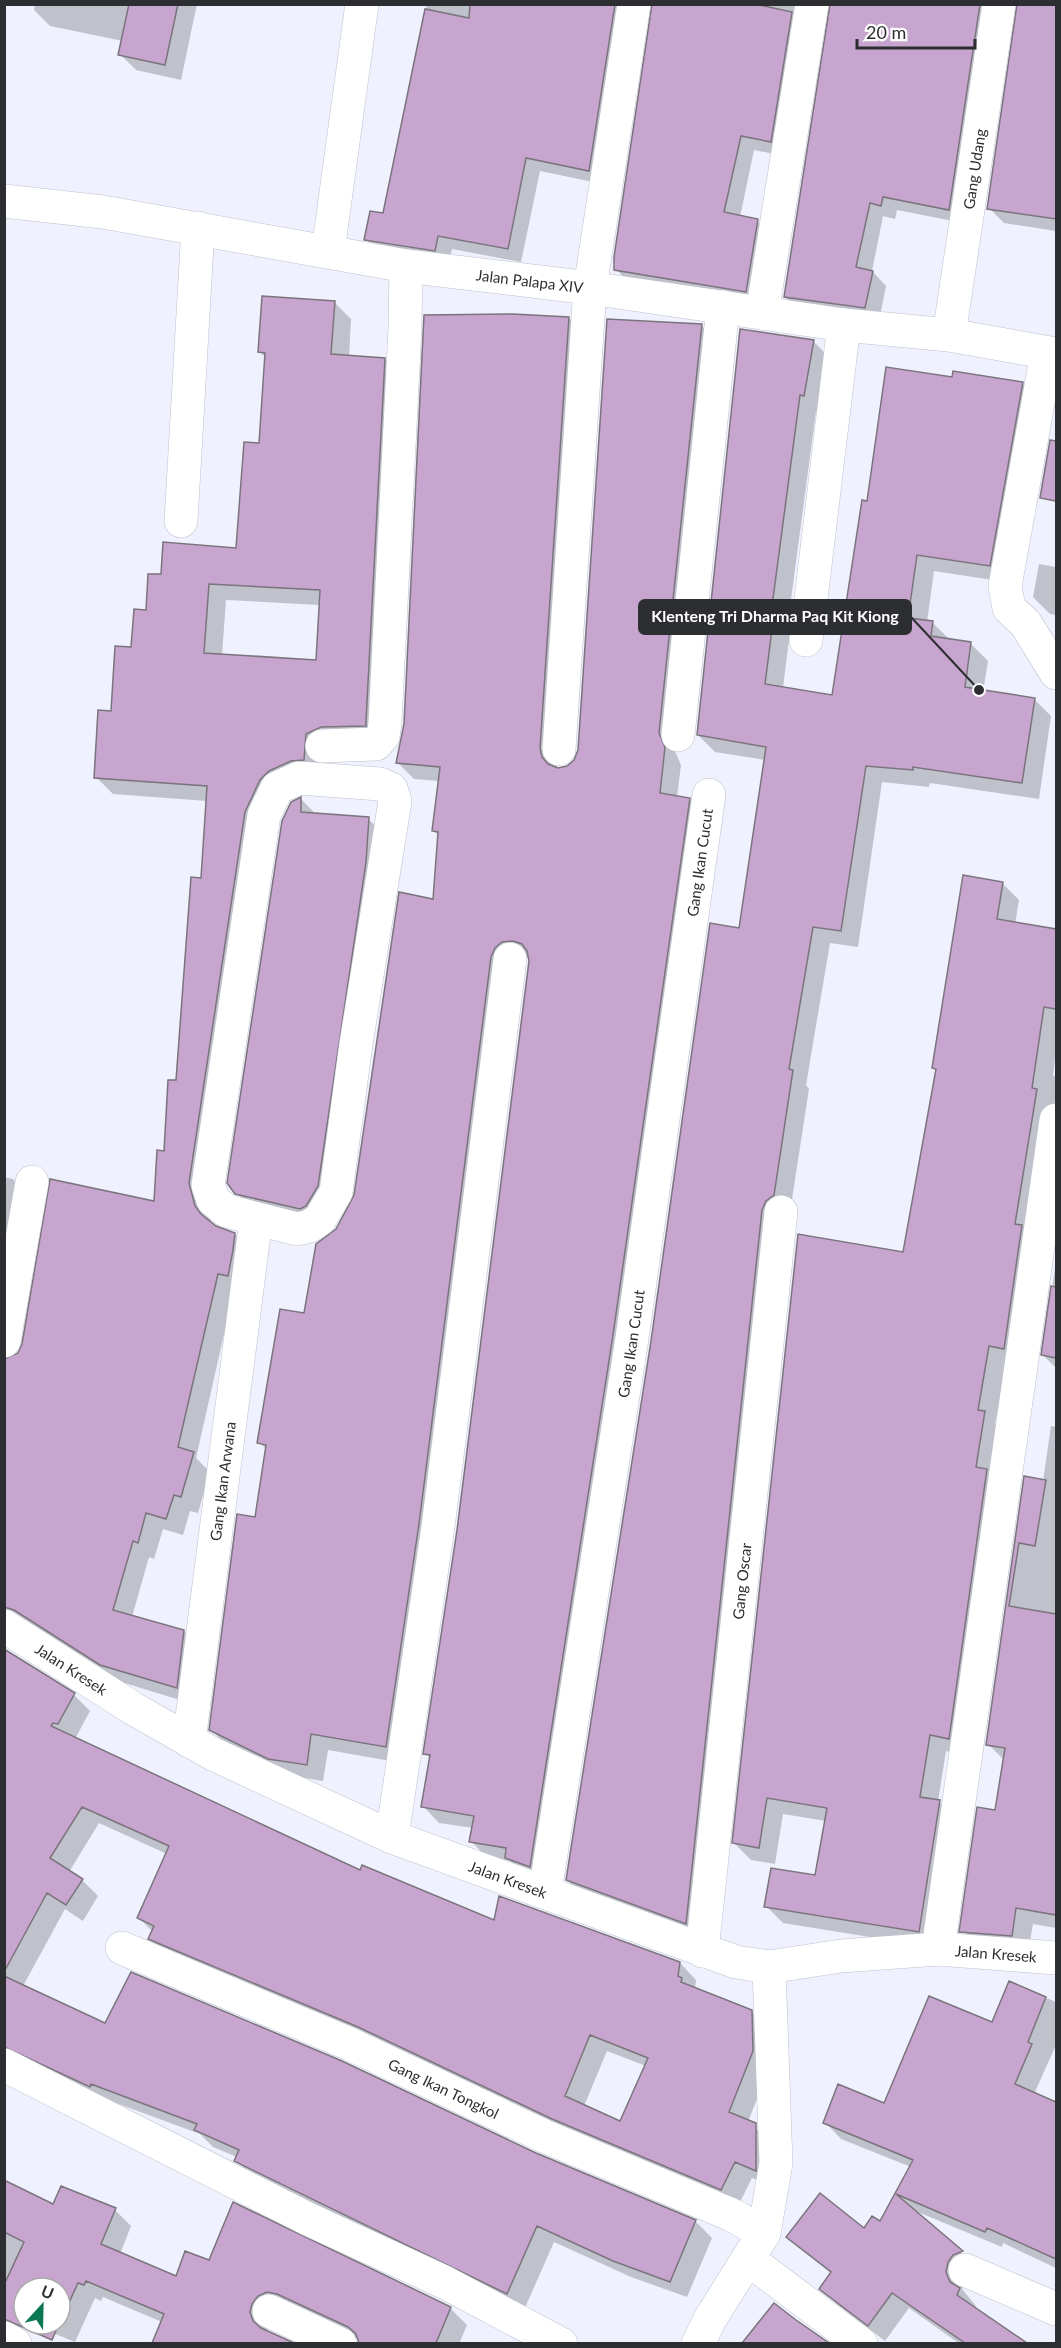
<svg xmlns="http://www.w3.org/2000/svg" width="1061" height="2348" font-family="Lato,sans-serif">
  <style>
    .shadow { fill: #0003; fill-rule: evenodd }
    .building { fill: #c7a5ce; stroke: #7b747d; stroke-width: 1.5; fill-rule: evenodd }
    .lines { fill: none; stroke-linecap: round; stroke-linejoin: round }
    .minor-casing { stroke: #bec1cc; stroke-width: 34 }
    .minor { stroke: #fff; stroke-width: 33 }
    .labels { text-anchor: middle; dominant-baseline: central; stroke-width: 4.5; stroke-linejoin: round; paint-order: stroke }
    .street-label { font-size: 15px; fill: #2c2e32; stroke: #fff }
    .leader { fill: none; stroke: #2c2e32; stroke-width: 2 }
    .callout-dot { fill: #2c2e32; stroke: #fff; stroke-width: 2 }
    .callout { fill: #2c2e32; stroke: #2c2e32; stroke-width: 2 }
    .callout-label { font-size: 16px; text-anchor: middle; font-weight: bold; fill: #fff }
  </style>
  <rect width="100%" height="100%" fill="#eff2fe"/>
  <!-- shadow -->
  <path class="shadow" d="M35 4H197L181 80 136 70 120 54 123 41 50 26 34 10Z
    M427 4H635L603 184 540 171 521 262 452 249 449 264 380 253 366 239 385 215Z
    M654 4H813L784 156 754 150 740 217 757 221 771 235 760 305 630 284 616 269Z
    M832 4H1000L963 223 897 210 895 219 883 216 872 271 886 286 879 321 799 311 785 297Z
    M1019 4H1056V231L1004 223 989 208Z
    M334 302 351 319 349 357 384 359 401 376 382 739 322 751 320 776 285 788 206 1200 212 1225 235 1234 251 1251 234 1290 196 1458 207 1469V1482L198 1513 190 1511 183 1535 163 1529 154 1559 149 1557 132 1617 184 1631 200 1648 193 1704 118 1681 4 1634V1361L19 1354 155 1203 177 1082 202 879 207 801 113 794 96 777 112 712 133 649 162 576 238 549 260 445 266 358 260 352ZM226 600 321 605 317 662 222 655Z
    M569 318 585 335 557 769 567 767 575 761 702 326 718 342 675 751 681 765 677 797 689 799 705 815 546 1882 523 1874 510 1861 487 1858 471 1841 473 1828 439 1823 423 1806 431 1759 425 1753 458 1530 529 957 519 958 402 1763 328 1750 323 1781 286 1775 228 1746 211 1730 256 1518 267 1450 259 1442 337 1230 356 1195 434 900 439 836 434 831 439 781 414 779 398 763Z
    M813 341 830 358 820 412 816 411 788 622 791 624 783 688 833 696 868 503 954 378 1022 383 1039 400 1006 582 934 571 927 622 933 623 951 641 971 644 988 661 983 692 1034 699 1051 716 1039 799 930 783 929 787 882 782 858 947 830 943 806 1085 809 1089 790 1212 703 1940 585 1897 567 1880 740 929 765 760 715 752 698 735Z
    M1052 442 1056 443V484L1046 473Z
    M1039 564 1056 567V615L1050 614 1033 597Z
    M301 799 313 811V815L368 819 381 831 318 1218 249 1206 237 1193 292 803Z
    M1002 883 1019 900 1015 924 1056 930V1050L1053 1076H1056V1129L995 1424 1001 1430 966 1755 946 1751 938 1801 956 1819 938 1948 783 1923 766 1906 817 1877 826 1821 783 1814 775 1864 751 1860 734 1843 904 1253 937 1072 933 1068Z
    M4 1177 13 1179 30 1196 4 1340Z
    M1056 1260V1368L1043 1355Z
    M1051 1426 1056 1427V1928L1033 1924 1028 1952 978 1945 961 1928 996 1812 1005 1761 988 1744 1026 1478 1043 1481Z
    M4 1650 74 1695 90 1711 75 1739 360 1872 496 1923 680 1963 696 1980 695 1989 751 2011 768 2029 769 2068 748 2122 772 2142V2186L752 2178 738 2206 167 1955 150 1938 153 1932 139 1918 167 1854 99 1823 69 1872 82 1880 98 1896 83 1921 65 1909 23 1986 106 2025 535 2154 695 2221 712 2238 687 2297 631 2277 554 2242 524 2310 253 2177 236 2160 237 2157 213 2147 200 2134 108 2100 4 2056ZM607 2051 646 2066 621 2123 584 2106Z
    M1010 1983 1056 2002V2045L1034 2094 1056 2103V2268L1003 2243 1002 2247 913 2210 978 2268 964 2279 962 2289 976 2306 974 2309 1024 2344H960L909 2308 885 2341 838 2305 821 2289 832 2274 788 2237 864 2230 880 2223 911 2167 841 2139 825 2122 885 2105 993 2024Z
    M4 2182 54 2206 115 2210 131 2226 120 2254 177 2278 210 2262 450 2308 467 2325 459 2344H360V2340L295 2310 269 2320 267 2331 291 2344H154L162 2322 103 2297 101 2301 95 2298 75 2342 31 2324H60V2288H24V2321L4 2313Z
    M775 2305 826 2344H763L752 2333Z"/>
  <!-- building -->
  <path class="building" d="M129 4H178L165 65 118 55Z
    M470 4H615L589 171 526 158 508 249 438 236 435 251 364 240 370 211 383 213 425 9 469 18Z
    M652 4H755L792 12 771 142 741 136 724 212 758 219 746 292 614 270V257Z
    M830 4H980L949 210 883 197 881 206 870 203 856 267 873 271 865 308 784 297Z
    M1017 4H1056V219L987 209Z
    M262 296 335 301 331 354 385 358 366 721V726L321 727 306 734 304 760 291 761 269 771 260 780 245 812 189 1183 195 1206 201 1214 216 1226 235 1233 233 1250 228 1276 218 1274 178 1447 194 1452 181 1497 174 1495 166 1519 146 1513 138 1543 133 1541 113 1610 184 1630 177 1688 100 1665 14 1610 4 1607V1359L18 1353 22 1344 50 1179 154 1201 157 1150 164 1151 168 1080H176L191 877 201 878 207 786 94 778 98 710 111 711 115 646 131 647 134 609 146 610 148 574H161L163 542 236 548 244 442 259 443 265 353 258 352ZM209 584 320 590 316 660 204 653Z
    M513 314 569 317 540 748 542 757 548 764 558 768 567 766 574 760 578 750 607 319 702 324 659 733 665 747 660 793 690 798 613 1335 530 1867 505 1858 506 1848 469 1842 474 1816 421 1807 430 1755 423 1754 457 1530 529 961 527 951 522 944 513 941 502 942 495 948 491 957 419 1524 386 1747 311 1734 307 1765 268 1759 209 1730 237 1514 255 1517 266 1445 257 1443 280 1309 304 1313 316 1244 336 1229 354 1195 399 892 433 899 438 832 432 831 440 767 396 763 404 724 424 315Z
    M740 329 814 340 804 396 800 395 772 606H775L765 684 832 695 862 500 867 501 886 367 952 377 953 371 1023 382 990 566 917 555 908 618 933 621 931 636 971 642 965 687 1035 698 1022 783 913 767V770L866 766 841 931 813 927 789 1069 793 1070 774 1195 766 1201 762 1210 686 1924 566 1880 651 1341 710 923 739 928 766 747 697 735Z
    M1050 440 1056 441V501L1040 498Z
    M301 797V812L369 817 366 862 318 1186 306 1206 300 1209 235 1194 227 1183 282 821 291 802Z
    M963 875 1003 882 997 919 1056 929V1009L1044 1007 1032 1088 1037 1089 1015 1224 1022 1225 1004 1349 989 1346 978 1410 985 1411 976 1467 987 1469 949 1739 930 1735 920 1797 940 1800 919 1932 764 1907 771 1868 815 1875 827 1808 767 1798 759 1848 732 1843 798 1234 903 1252 936 1069 932 1068Z
    M1051 1286 1056 1287V1358L1041 1355Z
    M1024 1476 1046 1480 1035 1546 1019 1543 1009 1606 1056 1614V1915L1016 1908 1012 1936 959 1932 977 1807 995 1810 1005 1748 986 1745Z
    M4 1649 75 1693 58 1724 53 1723 51 1726 360 1870 362 1865 494 1920 499 1896 680 1962 678 1976 682 1978 681 1982 752 2010 753 2051 729 2112 756 2123V2171L735 2162 721 2190 552 2119 358 2027 148 1939 154 1926 137 1918 169 1846 82 1807 50 1858 83 1879 66 1905 47 1893 4 1972ZM590 2035 648 2058 620 2121 565 2096Z
    M131 1972 342 2061 536 2153 696 2220 670 2282 613 2261 537 2226 507 2294 234 2161 239 2150 194 2130 197 2124 91 2084 90 2087 4 2047V1976L105 2023Z
    M1009 1981 1046 1997 1028 2042 1032 2044 1015 2084 1056 2102V2259L987 2228 985 2232 896 2194 963 2251 953 2255 948 2262 946 2272 950 2282 960 2288 957 2295 1027 2343H965L892 2293 868 2326 819 2289 831 2272 786 2237 820 2193 864 2228 872 2216 880 2221 913 2160 823 2123 838 2084 884 2103 929 1996 992 2022Z
    M4 2180 53 2204 61 2186 116 2208 101 2244 176 2276 185 2251 209 2260 233 2202 451 2307 436 2343H359L356 2334 348 2327 277 2294 267 2292 258 2296 252 2304 250 2312 253 2321 261 2328 294 2343H152L164 2314 86 2281 84 2285 78 2283 60 2322V2288H24V2324H59L52 2340 4 2319V2285L24 2242 4 2232Z
    M774 2303 796 2320 829 2343H742Z"/>
  <g class="lines">
    <!-- minor casing -->
    <g class="minor-casing">
      <g id="minor">
        <path id="s1" d="M4 201 103 212 406 266 590 288 844 325 949 335 1056 354"/>
        <path d="M328 251 362 4"/>
        <path d="M762 313 812 4"/>
        <path id="s2" d="M949 335 999 4"/>
        <path d="M1047 353 1005 586 1009 608 1026 624 1056 673"/>
        <path d="M181 521 198 228"/>
        <path d="M806 640 844 325"/>
        <path d="M678 735 723 307"/>
        <path d="M322 746 376 744 383 736 385 723 405 328 406 266"/>
        <path d="M559 749 590 288 634 4"/>
        <path d="M299 778 380 784 391 789 395 801 356 1044 336 1192 320 1219 310 1226 297 1229 227 1211 213 1200 208 1185 264 815 277 788Z"/>
        <path d="M4 1341 32 1182"/>
        <path id="s3" d="M4 1626 134 1709 213 1754 392 1837 736 1962 769 1967 841 1956 938 1949 1056 1958"/>
        <path id="s4" d="M189 1741 256 1219"/>
        <path d="M392 1837 438 1527 510 959"/>
        <path id="s5" d="M545 1892 632 1338 709 795"/>
        <path id="s6" d="M122 1948 350 2044 544 2136 732 2215 764 2233"/>
        <path d="M938 1949 1056 1120"/>
        <path id="s7" d="M702 1951 781 1212"/>
        <path d="M4 2065 308 2219 444 2282 561 2344"/>
        <path d="M748 2259 861 2344"/>
        <path d="M965 2270 1056 2309"/>
        <path d="M269 2311 340 2344"/>
        <path d="M4 2338 15 2344"/>
        <path d="M698 2344 710 2319 764 2233 776 2163 769 1967"/>
      </g>
    </g>
    <!-- minor -->
    <use href="#minor" class="minor"/>
  </g>
  <g class="labels">
    <!-- street labels -->
    <g class="street-label">
      <text stroke="none"><textPath href="#s2" startOffset="168">Gang Udang</textPath></text>
      <text stroke="none"><textPath href="#s1" startOffset="532">Jalan Palapa XIV</textPath></text>
      <text stroke="none"><textPath href="#s5" startOffset="1041">Gang Ikan Cucut</textPath></text>
      <text stroke="none"><textPath href="#s5" startOffset="555">Gang Ikan Cucut</textPath></text>
      <text stroke="none"><textPath href="#s4" startOffset="262">Gang Ikan Arwana</textPath></text>
      <text stroke="none"><textPath href="#s7" startOffset="372">Gang Oscar</textPath></text>
      <text stroke="none"><textPath href="#s3" startOffset="80">Jalan Kresek</textPath></text>
      <text stroke="none"><textPath href="#s3" startOffset="566">Jalan Kresek</textPath></text>
      <text stroke="none"><textPath href="#s3" startOffset="1070">Jalan Kresek</textPath></text>
      <text stroke="none"><textPath href="#s6" startOffset="351">Gang Ikan Tongkol</textPath></text>
    </g>
  </g>
  <!-- callouts -->
  <path class="leader" d="M979 690L911 617"/>
  <circle class="callout-dot" cx="979" cy="690" r="6"/>
  <rect class="callout" x="639" y="600" width="272" height="34" rx="6"/>
  <g class="callout-label">
    <text x="775" y="622">Klenteng Tri Dharma Paq Kit Kiong</text>
  </g>
  <!-- border -->
  <rect width="1061" height="2348" fill="none" stroke="#2c2e32" stroke-width="12"/>
  <!-- north arrow -->
  <g transform="translate(42 2306) rotate(22)"><circle r="28" fill="#ffffff" stroke="#ababad" stroke-width="1.5"/>
  <path d="M0-4.5L10 22L0 15L-10 22Z" fill="#0b7853"/>
  <text y="-9" font-size="16" font-weight="bold" text-anchor="middle" fill="#2c2e32">U</text>
  </g>
  <!-- scale -->
  <path d="M857 39v9h118v-9" fill="none" stroke="#2c2e32" stroke-width="3"/>
  <text x="866" y="39" font-size="18" fill="#2c2e32" stroke="#ffffff" stroke-width="4.5" paint-order="stroke">20 m</text>
</svg>
